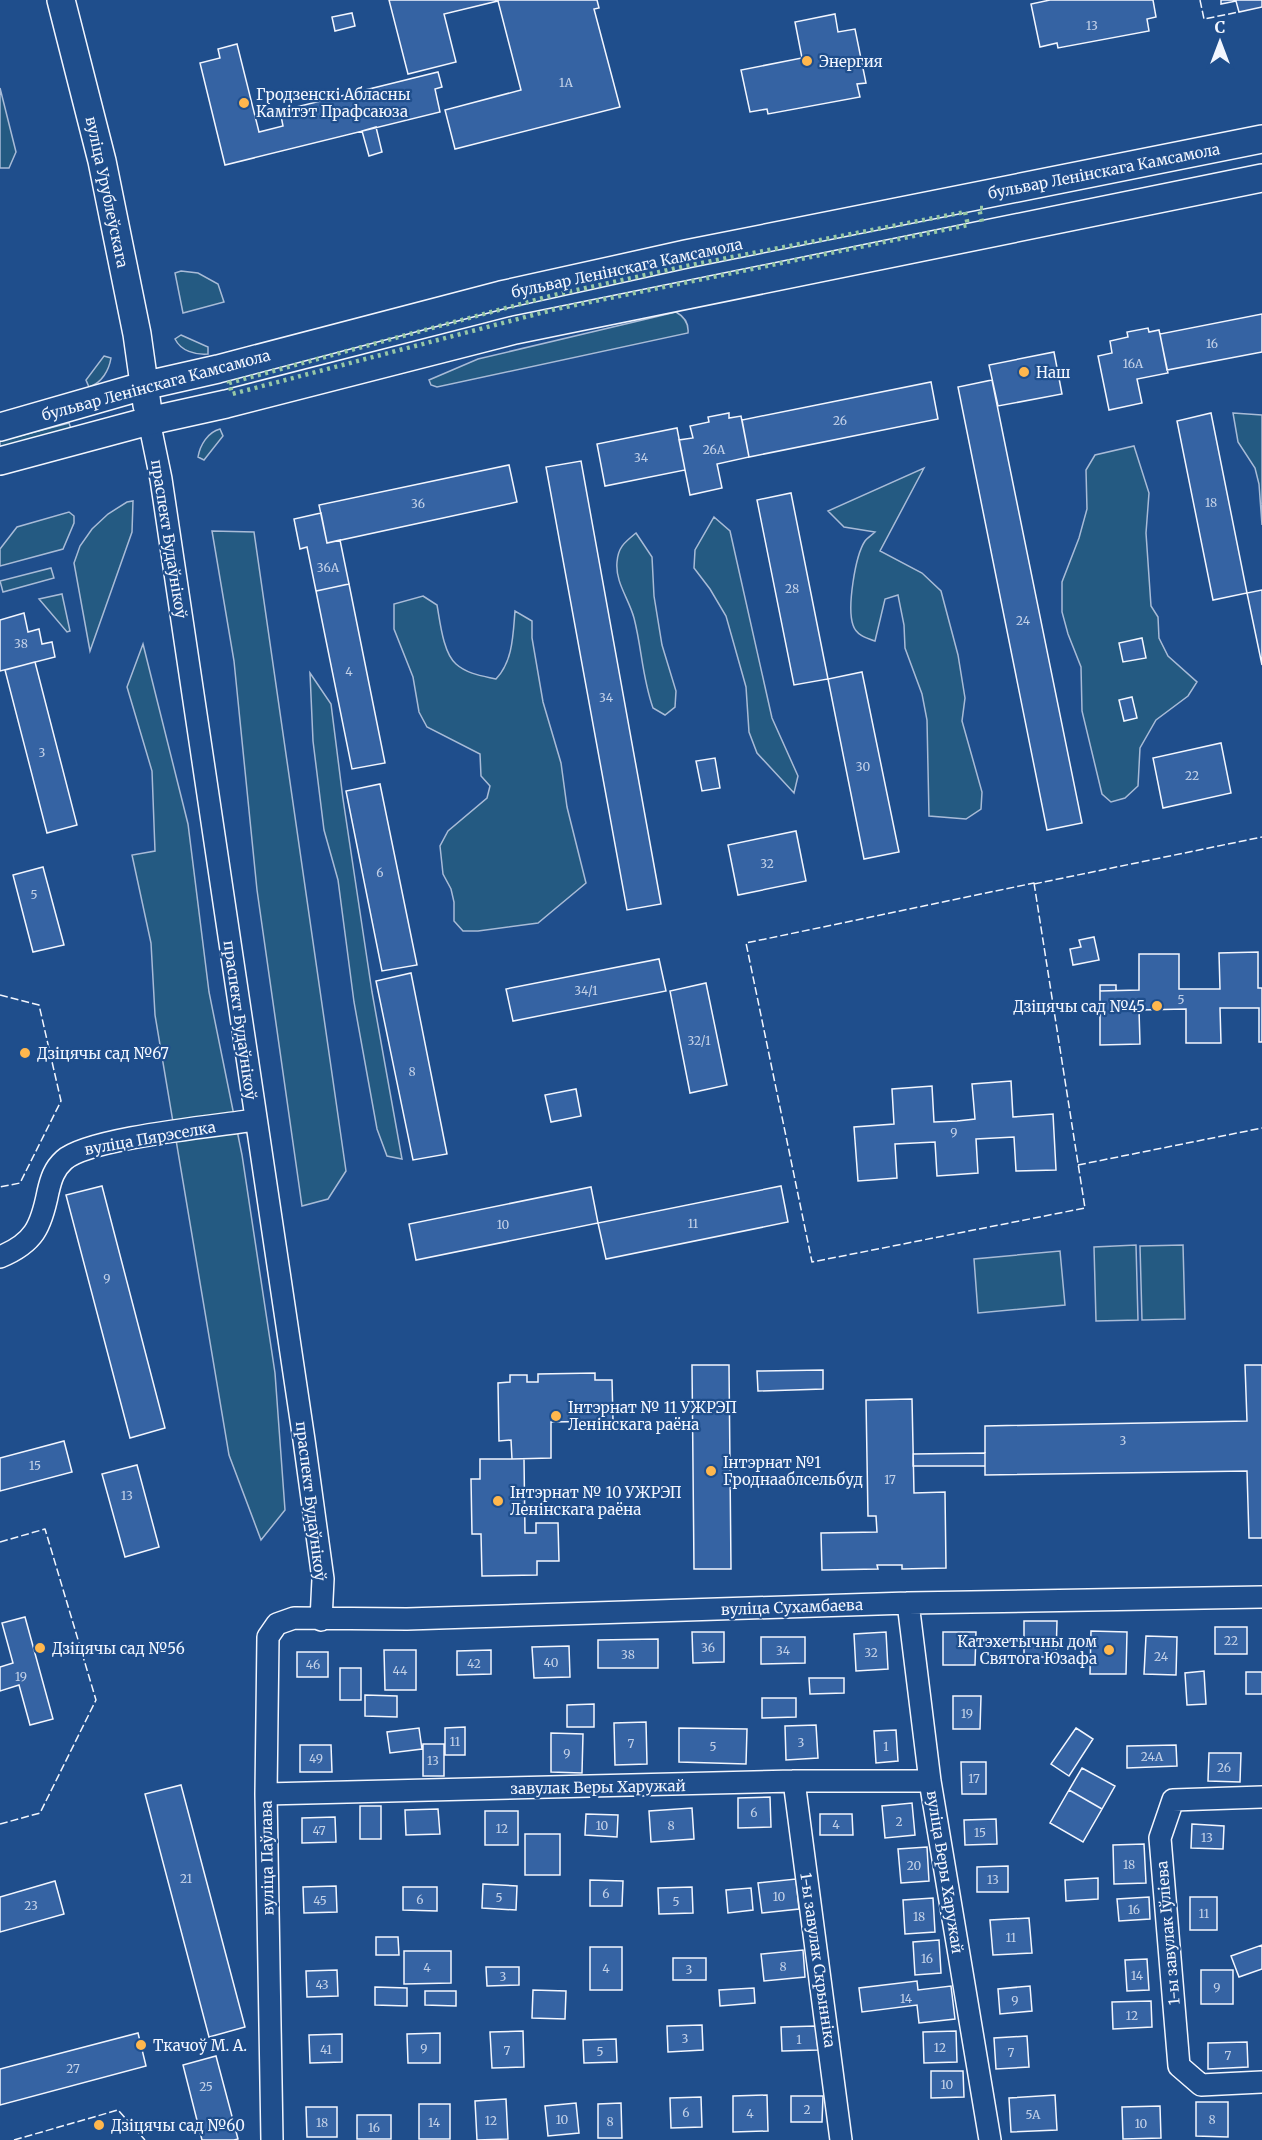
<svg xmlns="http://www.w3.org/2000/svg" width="1262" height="2140" font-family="Merriweather,serif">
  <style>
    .green { fill: #245a82; stroke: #a8bbd7; stroke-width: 1.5 }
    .building { fill: #3563a3; stroke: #f2f6ff; stroke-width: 1.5 }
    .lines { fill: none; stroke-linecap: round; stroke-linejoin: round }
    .minor-casing { stroke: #f2f6ff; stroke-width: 24 }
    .major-casing { stroke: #f2f6ff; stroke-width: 30 }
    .minor { stroke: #1f4e8c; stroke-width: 21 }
    .major { stroke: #1f4e8c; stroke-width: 27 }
    .hedge { stroke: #97c8a6; stroke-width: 4.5; stroke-dasharray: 3 4.5; stroke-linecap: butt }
    .fence { stroke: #f2f6ff; stroke-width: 1.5; stroke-dasharray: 8 3; stroke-linecap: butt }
    .poi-dot { fill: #ffb74d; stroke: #1f4e8c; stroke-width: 2 }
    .labels { text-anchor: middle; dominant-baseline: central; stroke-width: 4.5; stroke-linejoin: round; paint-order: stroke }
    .number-label { font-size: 12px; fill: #c3d1e8 }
    .poi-label { font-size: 15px; fill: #f2f6ff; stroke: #1f4e8c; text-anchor: start }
    .street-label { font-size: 15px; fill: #f2f6ff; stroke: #1f4e8c }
  </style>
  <rect width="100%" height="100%" fill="#1f4e8c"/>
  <!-- green -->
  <path class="green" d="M0 88 16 152 9 168H0Z
    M181 271 198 273 218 284 224 302 183 313 175 273Z
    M676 312C685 317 689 323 688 333L437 387 431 385 429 380 478 359Z
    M181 335 208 347V354C195 355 181 351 175 339Z
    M104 356 111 358C109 370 102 383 89 387L86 380Z
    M1233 413 1262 415V525L1259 484 1255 468 1238 442Z
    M69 423 71 429 0 447V441Z
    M220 429 223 436 204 460 198 457C200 445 208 432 220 429Z
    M1134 446 1149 493 1146 533 1151 606 1158 617 1159 638 1168 656 1197 682 1188 696 1156 720 1140 748 1138 786 1125 798 1111 802 1102 794 1082 711 1081 667 1068 634 1062 612V582L1079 538 1087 509 1086 470 1095 455Z
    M924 468 880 551 922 573 941 591 958 655 965 698 962 721 982 792 981 809 966 819 929 816 927 720 922 694 905 648 904 625 898 595 885 599 875 641C866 638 856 635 853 625 847 608 855 556 865 541 867 538 872 535 875 532L844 527 828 511Z
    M133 501 132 532 90 651 74 563 80 546 92 529 108 514 127 502Z
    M69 512 74 516V523L63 549 0 566V549L17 527Z
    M714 517 730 531 772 718 798 776 794 793 757 753 749 732 746 687 726 616 710 589 694 568 695 550Z
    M212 531 254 532 346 1171 328 1199 302 1206 257 890 234 661Z
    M636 533 652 557 654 596 662 645 676 691 675 707 665 715 653 708C642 677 642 649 634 618 629 599 615 582 617 562 618 547 625 542 636 533Z
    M51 568 54 578 3 592 0 581Z
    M62 594 70 631 67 632 39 599Z
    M423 596 437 605C440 621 443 653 456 664 467 674 483 676 496 679 513 661 513 635 515 611L532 621V638L543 702 561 763 567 807 586 883 538 923 478 931H463L454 921V902L451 889 443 874 440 846 448 831 487 798 490 786 481 776 480 754 427 727 419 712 413 677 394 629V604Z
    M143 644 188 824 209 992 242 1155 275 1373 285 1510 261 1540 229 1455 155 1015 151 943 132 855 155 851 152 771 127 687Z
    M310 673 331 704 343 799 372 992 402 1159 387 1156 377 1129 354 1002 338 880 324 830 313 741Z
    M1136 1245 1138 1320 1096 1321 1094 1247Z
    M1183 1245 1185 1319 1142 1320 1140 1246Z
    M1060 1251 1065 1305 978 1313 974 1259Z"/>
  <!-- building -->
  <path class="building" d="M389 0H597L599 8 594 9 620 107 455 149 445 110 521 90 498 1 444 14 456 62 408 74Z
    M1050 0H1153L1156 17 1147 19 1149 31 1058 48 1057 43 1040 47 1031 4Z
    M1221 0H1262V7L1239 12 1236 1 1221 4Z
    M352 13 355 26 335 31 332 17Z
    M835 14 838 32 855 29 866 83 857 84 860 97 768 114 767 109 750 112 741 70 802 58 795 22Z
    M237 44 259 132 283 126 280 111 438 72 442 87 435 89 440 112 225 165 200 63 220 58 218 49Z
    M376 127 382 152 369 156 362 131Z
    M1262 314V352L1167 370 1160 334Z
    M1148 328 1149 332 1159 330 1168 373 1137 379 1142 403 1109 410 1098 356 1112 353 1110 341 1128 337 1127 332Z
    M1054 352 1062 394 998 406 989 365Z
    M992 380 1082 823 1047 830 958 387Z
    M931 382 938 419 749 457 742 420Z
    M729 413V418L741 416 749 457 717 464 722 488 690 495 679 440 693 438 690 426 709 422 708 417Z
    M1211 413 1247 593 1213 600 1177 421Z
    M677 428 685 470 605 486 597 444Z
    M581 461 661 904 627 910 546 467Z
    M509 465 517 502 327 543 319 505Z
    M791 493 828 679 794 685 757 500Z
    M321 513 327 543 340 540 349 584 316 591 307 547 300 549 294 519Z
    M349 584 385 763 352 769 316 591Z
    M1262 590V665L1247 593Z
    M24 613 28 632 39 629 42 644 52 642 55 657 0 671V620Z
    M1142 638 1146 658 1123 662 1119 643Z
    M35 662 77 825 47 833 5 670Z
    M862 672 899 852 864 859 828 679Z
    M1132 697 1137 718 1124 721 1119 700Z
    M1221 743 1231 793 1163 808 1153 758Z
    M715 758 720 788 702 791 696 761Z
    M380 784 417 965 382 971 346 791Z
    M796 831 806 881 738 895 728 845Z
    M43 867 64 945 33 952 13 875Z
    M1094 937 1099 960 1073 965 1070 949 1081 947 1079 940Z
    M1258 952V988H1262V1042H1259V1008H1220L1221 1043H1186V1009L1139 1010 1140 1044 1100 1045V991L1139 990V954H1179V989H1220L1219 953Z
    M659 959 666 991 513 1021 506 989Z
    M411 973 447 1154 413 1160 376 981Z
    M706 983 727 1085 690 1093 670 991Z
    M1100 985H1116V991H1100Z
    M1011 1081 1013 1117 1053 1114 1056 1170 1016 1171 1014 1137 976 1139 978 1173 937 1176 935 1142 895 1144 897 1178 858 1181 854 1127 894 1124 892 1089 932 1086 934 1122 957 1121 975 1119 972 1084Z
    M576 1089 581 1116 551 1122 545 1095Z
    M102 1186 165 1428 130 1438 66 1195Z
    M781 1186 788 1222 606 1259 598 1223Z
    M591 1187 598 1223 416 1260 409 1224Z
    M692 1365H729L731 1569H694Z
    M1245 1365H1262V1538H1249L1247 1471 985 1475V1426L1247 1421Z
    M823 1370V1389L758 1391 757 1371Z
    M595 1373V1380H612L613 1421 551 1422V1458L512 1459 511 1440 499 1441 498 1383 510 1382V1375H527V1382H538V1374Z
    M912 1399 914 1493 945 1492 946 1568 902 1569V1565H877L878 1569 822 1570 821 1533 877 1532 876 1516H868L866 1400Z
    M64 1441 72 1472 0 1491V1458Z
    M985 1453V1466H913V1454Z
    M480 1459H524L525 1533H536V1523H558L559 1561H537V1575L482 1576 481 1534H472L471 1479H480Z
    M137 1465 159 1547 125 1557 102 1474Z
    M25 1617 53 1719 30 1725 19 1685 0 1691V1667L13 1663 2 1623Z
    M1024 1621H1057L1056 1657H1024Z
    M1215 1627H1247V1654H1215Z
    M1091 1631 1127 1632 1126 1674H1090Z
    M692 1632H724V1662L693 1663Z
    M886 1632 888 1669 856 1671 854 1634Z
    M943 1632H976L975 1665H943Z
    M1146 1636 1177 1637 1176 1675 1144 1674Z
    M761 1637H805V1663L761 1664Z
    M658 1639V1668H598V1640Z
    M569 1646 570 1677 534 1678 532 1647Z
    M384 1650H416V1690H385Z
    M491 1650V1674L457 1675V1651Z
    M297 1652H328V1677H297Z
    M340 1668H361V1700H340Z
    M1204 1671 1206 1704 1187 1705 1185 1673Z
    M1246 1672H1262V1694H1246Z
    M809 1678H844V1693L810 1694Z
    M365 1695 397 1696V1717L365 1716Z
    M953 1696H981L980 1729H953Z
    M762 1698H796V1717L762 1718Z
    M594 1704V1727H567V1705Z
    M646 1722 647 1764 615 1765 614 1723Z
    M816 1725 818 1758 786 1760 785 1726Z
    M465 1727V1755H445V1728Z
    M419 1728 422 1749 390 1753 387 1732Z
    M679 1728 747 1729 746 1764 679 1762Z
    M1076 1728 1093 1739 1069 1776 1051 1764Z
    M896 1730 898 1761 876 1763 874 1731Z
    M551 1733 583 1734 582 1773 551 1772Z
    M423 1744H444V1776H423Z
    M300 1745H331L332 1772H300Z
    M1176 1745 1177 1766 1127 1768V1746Z
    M1209 1753H1241L1240 1782 1208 1781Z
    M961 1762H986V1794H962Z
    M1082 1768 1115 1786 1102 1809 1069 1790Z
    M181 1785 245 2027 209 2037 145 1794Z
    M1069 1790 1102 1809 1083 1842 1050 1823Z
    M770 1797 771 1827 738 1828V1798Z
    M912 1803 915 1835 885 1838 882 1806Z
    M360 1806H381V1839H360Z
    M692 1808 694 1839 651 1842 649 1811Z
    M438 1809 440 1834 406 1835 405 1810Z
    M485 1811H518V1845H485Z
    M586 1814 618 1815 617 1837 585 1835Z
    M820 1814H852L853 1835H820Z
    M335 1817 336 1842 302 1843V1818Z
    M996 1819 997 1844 965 1845 964 1820Z
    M1192 1824 1224 1826 1223 1849 1191 1848Z
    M525 1834H560V1875H525Z
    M1144 1844 1146 1883 1114 1884 1113 1845Z
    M927 1847 929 1881 901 1883 898 1849Z
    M1008 1866V1892H977V1867Z
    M1098 1878V1899L1066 1901 1065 1880Z
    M796 1879 799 1909 762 1913 758 1883Z
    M590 1880 623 1881 622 1906H590Z
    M55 1881 64 1914 0 1932V1897Z
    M483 1884 517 1886 516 1910 482 1908Z
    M336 1886 337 1912 304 1913 303 1887Z
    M403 1887H437V1911L403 1910Z
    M692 1887 693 1913 659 1914 658 1888Z
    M751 1888 753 1910 728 1913 726 1890Z
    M1149 1897 1150 1919 1119 1921 1117 1899Z
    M1190 1897H1217V1930H1190Z
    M933 1898 935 1932 905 1934 903 1900Z
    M1029 1918 1032 1953 993 1955 990 1920Z
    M376 1937H398L399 1955H376Z
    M939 1940 941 1973 915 1975 913 1942Z
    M1262 1945V1969L1239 1977 1231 1956Z
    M590 1947H622V1990H590Z
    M803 1950 805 1977 764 1981 761 1954Z
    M404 1951H451V1983L404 1984Z
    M673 1958H706V1980H673Z
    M1147 1959 1149 1990 1127 1991 1125 1960Z
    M486 1967H519V1985L487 1986Z
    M337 1970 338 1996 307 1997 306 1971Z
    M1201 1970H1233V2004H1201Z
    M917 1981 918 1990 951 1986 955 2019 919 2023 917 2005 862 2012 859 1988Z
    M1030 1986 1032 2011 1000 2014 998 1989Z
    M375 1987 407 1988V2006L375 2005Z
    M754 1988 755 2003 720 2006 719 1990Z
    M533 1990 566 1991 565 2019 532 2018Z
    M425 1991H456V2006L425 2005Z
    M1151 2001 1152 2027 1113 2029 1112 2002Z
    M702 2025 703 2050 668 2052 667 2026Z
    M816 2026 818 2050 782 2051 781 2027Z
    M523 2031 524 2067 492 2068 490 2032Z
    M956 2031 957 2062 924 2063 923 2032Z
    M138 2033 146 2066 0 2105V2069Z
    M440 2033V2063H408L407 2034Z
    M342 2034V2062L310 2063 309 2035Z
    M1027 2036 1029 2067 996 2069 994 2038Z
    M616 2039 617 2062 584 2063 583 2040Z
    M1247 2042 1248 2067 1208 2069V2043Z
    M216 2056 238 2139 234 2140H202L183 2065Z
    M931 2071H963L964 2097 931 2098Z
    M767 2095 768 2131 733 2132V2096Z
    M1055 2095 1057 2130 1011 2132 1009 2098Z
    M791 2096H823L822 2122H791Z
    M701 2097 702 2127 671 2128 670 2098Z
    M506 2099 508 2139 477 2140 475 2101Z
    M1196 2102H1228V2137L1196 2136Z
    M576 2103 579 2133 548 2136 545 2106Z
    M621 2103 622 2138H598V2104Z
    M419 2104H450V2139H419Z
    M1160 2106 1161 2138 1123 2139 1122 2107Z
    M306 2107H337V2137H307Z
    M357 2115H391V2139H357Z"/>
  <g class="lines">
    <!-- minor casing -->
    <g class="minor-casing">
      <path id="minor" d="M149 421 161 479 304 1440 323 1579 321 1620
        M0 1257C34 1243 41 1227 48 1192 51 1179 54 1169 64 1160 88 1138 216 1126 255 1120
        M908 1603 930 1781 990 2140
        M794 1781 841 2140
        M266 1794 794 1781H930
        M1262 1797 1173 1800 1160 1838 1179 2066 1201 2085 1262 2082
        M272 2140 266 1794 268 1637 277 1624 294 1618 407 1619 908 1603 1262 1597"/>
    </g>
    <!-- major casing -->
    <g class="major-casing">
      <path id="major" d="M61 0 102 161 137 334 147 405
        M0 427 143 386 218 369 501 295 686 254 1262 139
        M0 461 149 421 226 404 515 330 1262 178"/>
    </g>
    <!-- minor -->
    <use href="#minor" class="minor"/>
    <!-- major -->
    <use href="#major" class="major"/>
    <!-- hedge -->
    <path class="hedge" d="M983 208H979L982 222H986
      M965 212 968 225 556 309 232 394 229 383 554 295 691 265Z"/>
    <!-- fence -->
    <path class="fence" d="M1200 0 1204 19 1239 12
      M1034 883 1085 1208 812 1262 746 943Z
      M1034 884 1262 837
      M0 995 39 1005 61 1101 20 1183 0 1187
      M1078 1165 1262 1128
      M0 1542 45 1529 96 1700 40 1813 0 1824
      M14 2140 118 2110 145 2140"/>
  </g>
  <!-- markers -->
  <g class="poi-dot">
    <circle cx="807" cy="61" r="6"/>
    <circle cx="244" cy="103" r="6"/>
    <circle cx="1024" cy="372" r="6"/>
    <circle cx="1157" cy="1006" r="6"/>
    <circle cx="25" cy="1053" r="6"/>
    <circle cx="556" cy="1416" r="6"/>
    <circle cx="711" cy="1471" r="6"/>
    <circle cx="498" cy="1501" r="6"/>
    <circle cx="40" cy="1648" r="6"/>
    <circle cx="1109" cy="1650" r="6"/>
    <circle cx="141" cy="2045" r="6"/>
    <circle cx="99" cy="2125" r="6"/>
  </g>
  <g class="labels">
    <!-- number labels -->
    <g class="number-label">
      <text x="1092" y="25">13</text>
      <text x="566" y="82">1А</text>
      <text x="1212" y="343">16</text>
      <text x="1133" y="363">16А</text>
      <text x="840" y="420">26</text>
      <text x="714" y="449">26А</text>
      <text x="641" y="457">34</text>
      <text x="1211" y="502">18</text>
      <text x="418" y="503">36</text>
      <text x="328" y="567">36А</text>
      <text x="792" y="588">28</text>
      <text x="1023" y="620">24</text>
      <text x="21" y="643">38</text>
      <text x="349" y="671">4</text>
      <text x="606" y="697">34</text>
      <text x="42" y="752">3</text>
      <text x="863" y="766">30</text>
      <text x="1192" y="775">22</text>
      <text x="767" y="863">32</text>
      <text x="380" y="872">6</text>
      <text x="34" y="894">5</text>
      <text x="586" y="990">34/1</text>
      <text x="1181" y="999">5</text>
      <text x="699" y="1040">32/1</text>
      <text x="412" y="1071">8</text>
      <text x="954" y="1132">9</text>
      <text x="693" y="1223">11</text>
      <text x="503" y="1224">10</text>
      <text x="107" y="1278">9</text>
      <text x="1123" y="1440">3</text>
      <text x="35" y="1465">15</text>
      <text x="890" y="1479">17</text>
      <text x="127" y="1495">13</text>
      <text x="1231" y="1640">22</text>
      <text x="708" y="1647">36</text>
      <text x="783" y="1650">34</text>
      <text x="871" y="1652">32</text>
      <text x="628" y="1654">38</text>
      <text x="1161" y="1656">24</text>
      <text x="551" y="1662">40</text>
      <text x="474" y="1663">42</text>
      <text x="313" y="1664">46</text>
      <text x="400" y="1670">44</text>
      <text x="21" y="1676">19</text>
      <text x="967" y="1713">19</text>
      <text x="455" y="1741">11</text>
      <text x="801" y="1742">3</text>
      <text x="631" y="1743">7</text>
      <text x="713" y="1746">5</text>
      <text x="886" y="1746">1</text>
      <text x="567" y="1753">9</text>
      <text x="1152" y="1756">24А</text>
      <text x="316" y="1758">49</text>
      <text x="433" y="1760">13</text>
      <text x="1224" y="1767">26</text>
      <text x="974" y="1778">17</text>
      <text x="754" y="1812">6</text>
      <text x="899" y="1821">2</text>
      <text x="836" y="1824">4</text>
      <text x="602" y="1825">10</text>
      <text x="671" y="1825">8</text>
      <text x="502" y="1828">12</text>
      <text x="319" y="1830">47</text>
      <text x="980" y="1832">15</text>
      <text x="1207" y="1837">13</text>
      <text x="1129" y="1864">18</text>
      <text x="914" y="1865">20</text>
      <text x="186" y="1878">21</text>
      <text x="993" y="1879">13</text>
      <text x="606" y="1893">6</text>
      <text x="779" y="1896">10</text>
      <text x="499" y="1897">5</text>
      <text x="420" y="1899">6</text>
      <text x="320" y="1900">45</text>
      <text x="676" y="1901">5</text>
      <text x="31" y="1905">23</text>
      <text x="1134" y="1909">16</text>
      <text x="1204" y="1913">11</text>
      <text x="919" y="1916">18</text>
      <text x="1011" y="1937">11</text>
      <text x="927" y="1958">16</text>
      <text x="783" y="1966">8</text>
      <text x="427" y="1967">4</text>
      <text x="606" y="1968">4</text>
      <text x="689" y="1969">3</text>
      <text x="1137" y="1975">14</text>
      <text x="503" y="1976">3</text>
      <text x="322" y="1984">43</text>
      <text x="1217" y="1987">9</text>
      <text x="906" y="1998">14</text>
      <text x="1015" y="2000">9</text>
      <text x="1132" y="2015">12</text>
      <text x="685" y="2038">3</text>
      <text x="799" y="2039">1</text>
      <text x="940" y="2047">12</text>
      <text x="424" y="2048">9</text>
      <text x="326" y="2049">41</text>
      <text x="507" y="2050">7</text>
      <text x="600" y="2051">5</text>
      <text x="1011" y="2052">7</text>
      <text x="1228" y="2055">7</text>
      <text x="73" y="2068">27</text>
      <text x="947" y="2084">10</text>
      <text x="206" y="2086">25</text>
      <text x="807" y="2109">2</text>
      <text x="686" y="2112">6</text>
      <text x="750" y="2113">4</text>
      <text x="1033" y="2114">5А</text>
      <text x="562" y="2119">10</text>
      <text x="1212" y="2119">8</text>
      <text x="491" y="2120">12</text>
      <text x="610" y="2121">8</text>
      <text x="322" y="2122">18</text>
      <text x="434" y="2122">14</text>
      <text x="1141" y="2123">10</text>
      <text x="374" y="2127">16</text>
    </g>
    <!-- poi labels -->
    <g class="poi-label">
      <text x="819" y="61">Энергия</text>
      <text x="256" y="94">Гродзенскі Абласны<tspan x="256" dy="17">Камітэт Прафсаюза</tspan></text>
      <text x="1036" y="372">Наш</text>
      <text x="1145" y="1006" text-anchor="end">Дзіцячы сад №45</text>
      <text x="37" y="1053">Дзіцячы сад №67</text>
      <text x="568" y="1407">Інтэрнат № 11 УЖРЭП<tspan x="568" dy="17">Ленінскага раёна</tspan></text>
      <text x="723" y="1462">Інтэрнат №1<tspan x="723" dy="17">Гроднааблсельбуд</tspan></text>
      <text x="510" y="1492">Інтэрнат № 10 УЖРЭП<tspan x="510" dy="17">Ленінскага раёна</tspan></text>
      <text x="1097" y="1641" text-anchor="end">Катэхетычны дом<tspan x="1097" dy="17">Святога Юзафа</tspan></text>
      <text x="52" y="1648">Дзіцячы сад №56</text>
      <text x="153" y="2045">Ткачоў М. А.</text>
      <text x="111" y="2125">Дзіцячы сад №60</text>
    </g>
    <!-- street labels -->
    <g class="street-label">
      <text transform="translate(1104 171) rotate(-11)">бульвар Ленінскага Камсамола</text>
      <text transform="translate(107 192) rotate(78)">вуліца Урублеўскага</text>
      <text transform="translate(627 268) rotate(-12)">бульвар Ленінскага Камсамола</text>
      <text transform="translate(156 385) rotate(-15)">бульвар Ленінскага Камсамола</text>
      <text transform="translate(169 539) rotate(81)">праспект Будаўнікоў</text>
      <text transform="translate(240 1020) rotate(82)">праспект Будаўнікоў</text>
      <text transform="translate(150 1138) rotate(-10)">вуліца Пярэселка</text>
      <text transform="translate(311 1501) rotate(83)">праспект Будаўнікоў</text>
      <text transform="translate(792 1607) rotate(-2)">вуліца Сухамбаева</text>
      <text transform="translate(598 1787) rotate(-1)">завулак Веры Харужай</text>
      <text transform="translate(267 1858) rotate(-91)">вуліца Паўлава</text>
      <text transform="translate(945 1872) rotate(81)">вуліца Веры Харужай</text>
      <text transform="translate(1168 1933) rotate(-95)">1-ы завулак Іўліева</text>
      <text transform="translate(818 1960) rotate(82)">1-ы завулак Скрынніка</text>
    </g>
  </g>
  <!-- north arrow -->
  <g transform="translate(1220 42)" stroke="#1f4e8c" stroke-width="4.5" paint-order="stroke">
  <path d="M0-4.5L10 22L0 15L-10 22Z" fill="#f2f6ff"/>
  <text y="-9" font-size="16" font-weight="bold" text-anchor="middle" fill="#f2f6ff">С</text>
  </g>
</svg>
